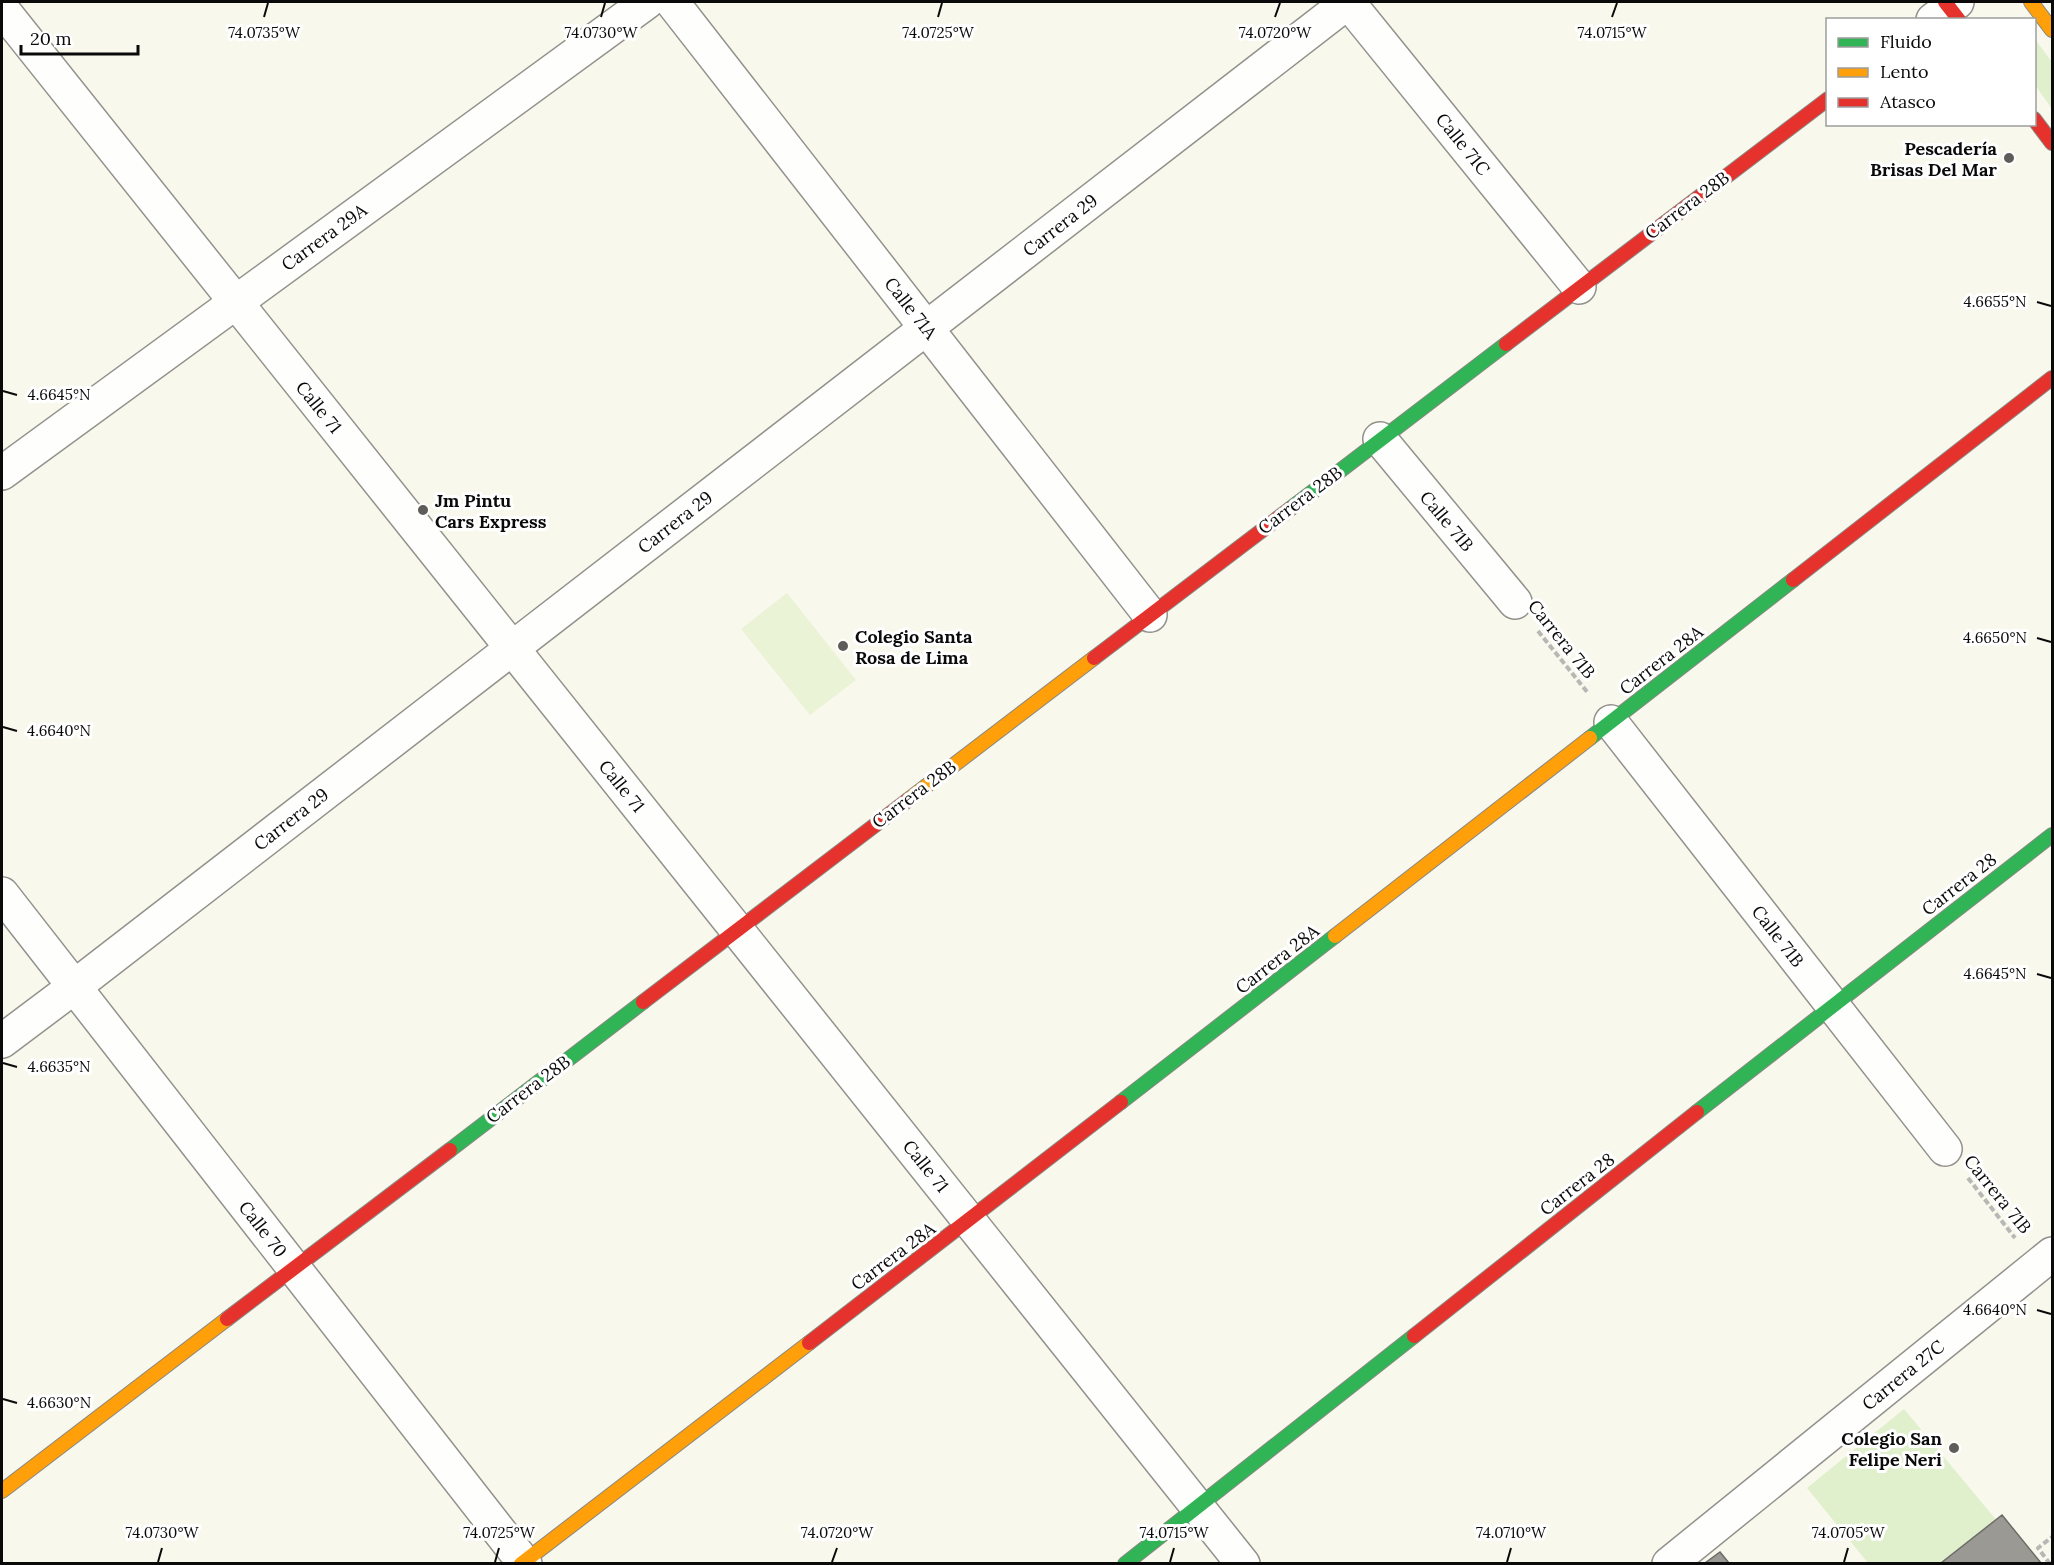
<svg xmlns="http://www.w3.org/2000/svg" width="2054" height="1565" font-family="Lora,serif">
  <style>
    .grass { fill: #e0efcc }
    .pitch { fill: #eaf3d6 }
    .building { fill: #9b9993; stroke: #6c6b67; stroke-width: 1.5 }
    .lines { fill: none; stroke-linecap: round; stroke-linejoin: round }
    .street-casing { stroke: #92918c; stroke-width: 36 }
    .fast-casing { stroke: #888883; stroke-width: 16 }
    .slow-casing { stroke: #888883; stroke-width: 16 }
    .jam-casing { stroke: #888883; stroke-width: 16 }
    .path { stroke: #b7b7b5; stroke-width: 4; stroke-dasharray: 6 3; stroke-linecap: butt }
    .street { stroke: #fefefc; stroke-width: 33 }
    .fast { stroke: #30b455; stroke-width: 14 }
    .slow { stroke: #ff9f0a; stroke-width: 14 }
    .jam { stroke: #e5322d; stroke-width: 14 }
    .ticks { fill: none; stroke: #0a0a0a; stroke-width: 2 }
    .poi-dot { fill: #5e5d59; stroke: #fff; stroke-width: 2 }
    .labels { text-anchor: middle; dominant-baseline: central; stroke-width: 6; stroke-linejoin: round; paint-order: stroke }
    .street-label { font-size: 18px; fill: #0a0a0a; stroke: #fff }
    .poi-label { font-size: 18px; font-weight: bold; fill: #0a0a0a; stroke: #fff; text-anchor: end }
    .ticks-label { font-size: 15px; text-anchor: middle; fill: #0a0a0a; stroke: #fff; stroke-width: 6; stroke-linejoin: round; paint-order: stroke }
  </style>
  <rect width="100%" height="100%" fill="#f9f8ed"/>
  <!-- grass -->
  <path class="grass" d="M2035 39 2052 62V109L2035 85Z
    M1904 1409 2008 1534 1972 1563H1868L1807 1488Z"/>
  <!-- pitch -->
  <path class="pitch" d="M787 593 856 680 810 715 741 629Z"/>
  <!-- building -->
  <path class="building" d="M2002 1515 2041 1563H1941Z
    M1720 1552 1729 1563H1705Z"/>
  <g class="lines">
    <!-- street casing -->
    <g class="street-casing">
      <path id="street" d="M672 2 1150 615
        M1348 2 1579 287
        M2 9 1243 1564
        M1933 20 1957 2
        M1380 439 1515 602
        M2 473 647 2
        M1611 722 1945 1149
        M2 894 525 1564
        M2 1041 74 987 1348 2
        M1669 1564 2052 1254"/>
    </g>
    <!-- fast casing -->
    <g class="fast-casing">
      <path id="fast" d="M1290 509 1506 344
        M1590 738 1793 580
        M1121 1102 1335 936
        M1697 1112 2052 835
        M450 1150 643 1002
        M1125 1564 1414 1336"/>
    </g>
    <!-- slow casing -->
    <g class="slow-casing">
      <path id="slow" d="M2031 2 2052 30
        M908 800 1094 658
        M1335 936 1590 738
        M2 1491 227 1319
        M521 1564 809 1343"/>
    </g>
    <!-- jam casing -->
    <g class="jam-casing">
      <path id="jam" d="M1945 2 1959 20
        M2034 119 2052 143
        M1506 344 1828 99
        M1793 580 2052 378
        M1094 658 1290 509
        M643 1002 908 800
        M227 1319 450 1150
        M1414 1336 1697 1112
        M809 1343 1121 1102"/>
    </g>
    <!-- path -->
    <path class="path" d="M1538 631 1588 693
      M1968 1178 2015 1238
      M2050 1564 2038 1548 2052 1537"/>
    <!-- street -->
    <use href="#street" class="street"/>
    <!-- fast -->
    <use href="#fast" class="fast"/>
    <!-- slow -->
    <use href="#slow" class="slow"/>
    <!-- jam -->
    <use href="#jam" class="jam"/>
  </g>
  <!-- ticks -->
  <path class="ticks" d="M264 17 268 3M601 17 605 3M938 17 942 3M1275 17 1280 3M1612 17 1617 3M2037 302 2051 306M3 391 17 395M2037 638 2051 642M3 727 17 731M2037 974 2051 978M3 1063 17 1067M2037 1310 2051 1314M3 1399 17 1403M158 1562 162 1548M495 1562 499 1548M832 1562 837 1548M1170 1562 1174 1548M1507 1562 1511 1548M1844 1562 1848 1548"/>
  <!-- markers -->
  <g class="poi-dot">
    <circle cx="2009" cy="158" r="6"/>
    <circle cx="423" cy="510" r="6"/>
    <circle cx="843" cy="646" r="6"/>
    <circle cx="1954" cy="1448" r="6"/>
  </g>
  <g class="labels">
    <!-- street labels -->
    <g class="street-label">
      <text transform="translate(1463 144) rotate(51)">Calle 71C</text>
      <text transform="translate(1687 205) rotate(-37)">Carrera 28B</text>
      <text transform="translate(1060 225) rotate(-38)">Carrera 29</text>
      <text transform="translate(324 237) rotate(-36)">Carrera 29A</text>
      <text transform="translate(911 308) rotate(52)">Calle 71A</text>
      <text transform="translate(319 407) rotate(51)">Calle 71</text>
      <text transform="translate(1300 500) rotate(-37)">Carrera 28B</text>
      <text transform="translate(1447 521) rotate(50)">Calle 71B</text>
      <text transform="translate(675 522) rotate(-38)">Carrera 29</text>
      <text transform="translate(1562 639) rotate(51)">Carrera 71B</text>
      <text transform="translate(1661 660) rotate(-38)">Carrera 28A</text>
      <text transform="translate(622 786) rotate(51)">Calle 71</text>
      <text transform="translate(914 794) rotate(-37)">Carrera 28B</text>
      <text transform="translate(291 819) rotate(-38)">Carrera 29</text>
      <text transform="translate(1959 884) rotate(-38)">Carrera 28</text>
      <text transform="translate(1778 936) rotate(52)">Calle 71B</text>
      <text transform="translate(1277 959) rotate(-38)">Carrera 28A</text>
      <text transform="translate(528 1089) rotate(-37)">Carrera 28B</text>
      <text transform="translate(926 1166) rotate(51)">Calle 71</text>
      <text transform="translate(1577 1184) rotate(-38)">Carrera 28</text>
      <text transform="translate(1998 1194) rotate(51)">Carrera 71B</text>
      <text transform="translate(263 1229) rotate(52)">Calle 70</text>
      <text transform="translate(893 1256) rotate(-37)">Carrera 28A</text>
      <text transform="translate(1903 1375) rotate(-39)">Carrera 27C</text>
    </g>
    <!-- poi labels -->
    <g class="poi-label">
      <text x="1997" y="148">Pescadería<tspan x="1997" dy="21">Brisas Del Mar</tspan></text>
      <text x="435" y="500" text-anchor="start">Jm Pintu<tspan x="435" dy="21">Cars Express</tspan></text>
      <text x="855" y="636" text-anchor="start">Colegio Santa<tspan x="855" dy="21">Rosa de Lima</tspan></text>
      <text x="1942" y="1438">Colegio San<tspan x="1942" dy="21">Felipe Neri</tspan></text>
    </g>
  </g>
  <g class="ticks-label">
    <text x="264" y="38">74.0735°W</text>
    <text x="601" y="38">74.0730°W</text>
    <text x="938" y="38">74.0725°W</text>
    <text x="1275" y="38">74.0720°W</text>
    <text x="1612" y="38">74.0715°W</text>
    <text x="1995" y="307">4.6655°N</text>
    <text x="59" y="400">4.6645°N</text>
    <text x="1995" y="643">4.6650°N</text>
    <text x="59" y="736">4.6640°N</text>
    <text x="1995" y="979">4.6645°N</text>
    <text x="59" y="1072">4.6635°N</text>
    <text x="1995" y="1315">4.6640°N</text>
    <text x="59" y="1408">4.6630°N</text>
    <text x="162" y="1538">74.0730°W</text>
    <text x="499" y="1538">74.0725°W</text>
    <text x="837" y="1538">74.0720°W</text>
    <text x="1174" y="1538">74.0715°W</text>
    <text x="1511" y="1538">74.0710°W</text>
    <text x="1848" y="1538">74.0705°W</text>
  </g>
  <!-- border -->
  <rect width="2054" height="1565" fill="none" stroke="#0a0a0a" stroke-width="6"/>
  <!-- legend -->
  <rect x="1826" y="18" width="210" height="108" fill="#ffffff" stroke="#9d9d9d" stroke-width="1.5"/>
  <rect x="1838" y="38" width="30" height="9" fill="#30b455" stroke="#9d9d9d" stroke-width="1.5"/>
  <text x="1880" y="48" font-size="18" fill="#0a0a0a">Fluido</text>
  <rect x="1838" y="68" width="30" height="9" fill="#ff9f0a" stroke="#9d9d9d" stroke-width="1.5"/>
  <text x="1880" y="78" font-size="18" fill="#0a0a0a">Lento</text>
  <rect x="1838" y="98" width="30" height="9" fill="#e5322d" stroke="#9d9d9d" stroke-width="1.5"/>
  <text x="1880" y="108" font-size="18" fill="#0a0a0a">Atasco</text>
  <!-- scale -->
  <path d="M21 45v9h117v-9" fill="none" stroke="#0a0a0a" stroke-width="3"/>
  <text x="30" y="45" font-size="18" fill="#0a0a0a" stroke="#ffffff" stroke-width="4.5" paint-order="stroke">20 m</text>
</svg>
